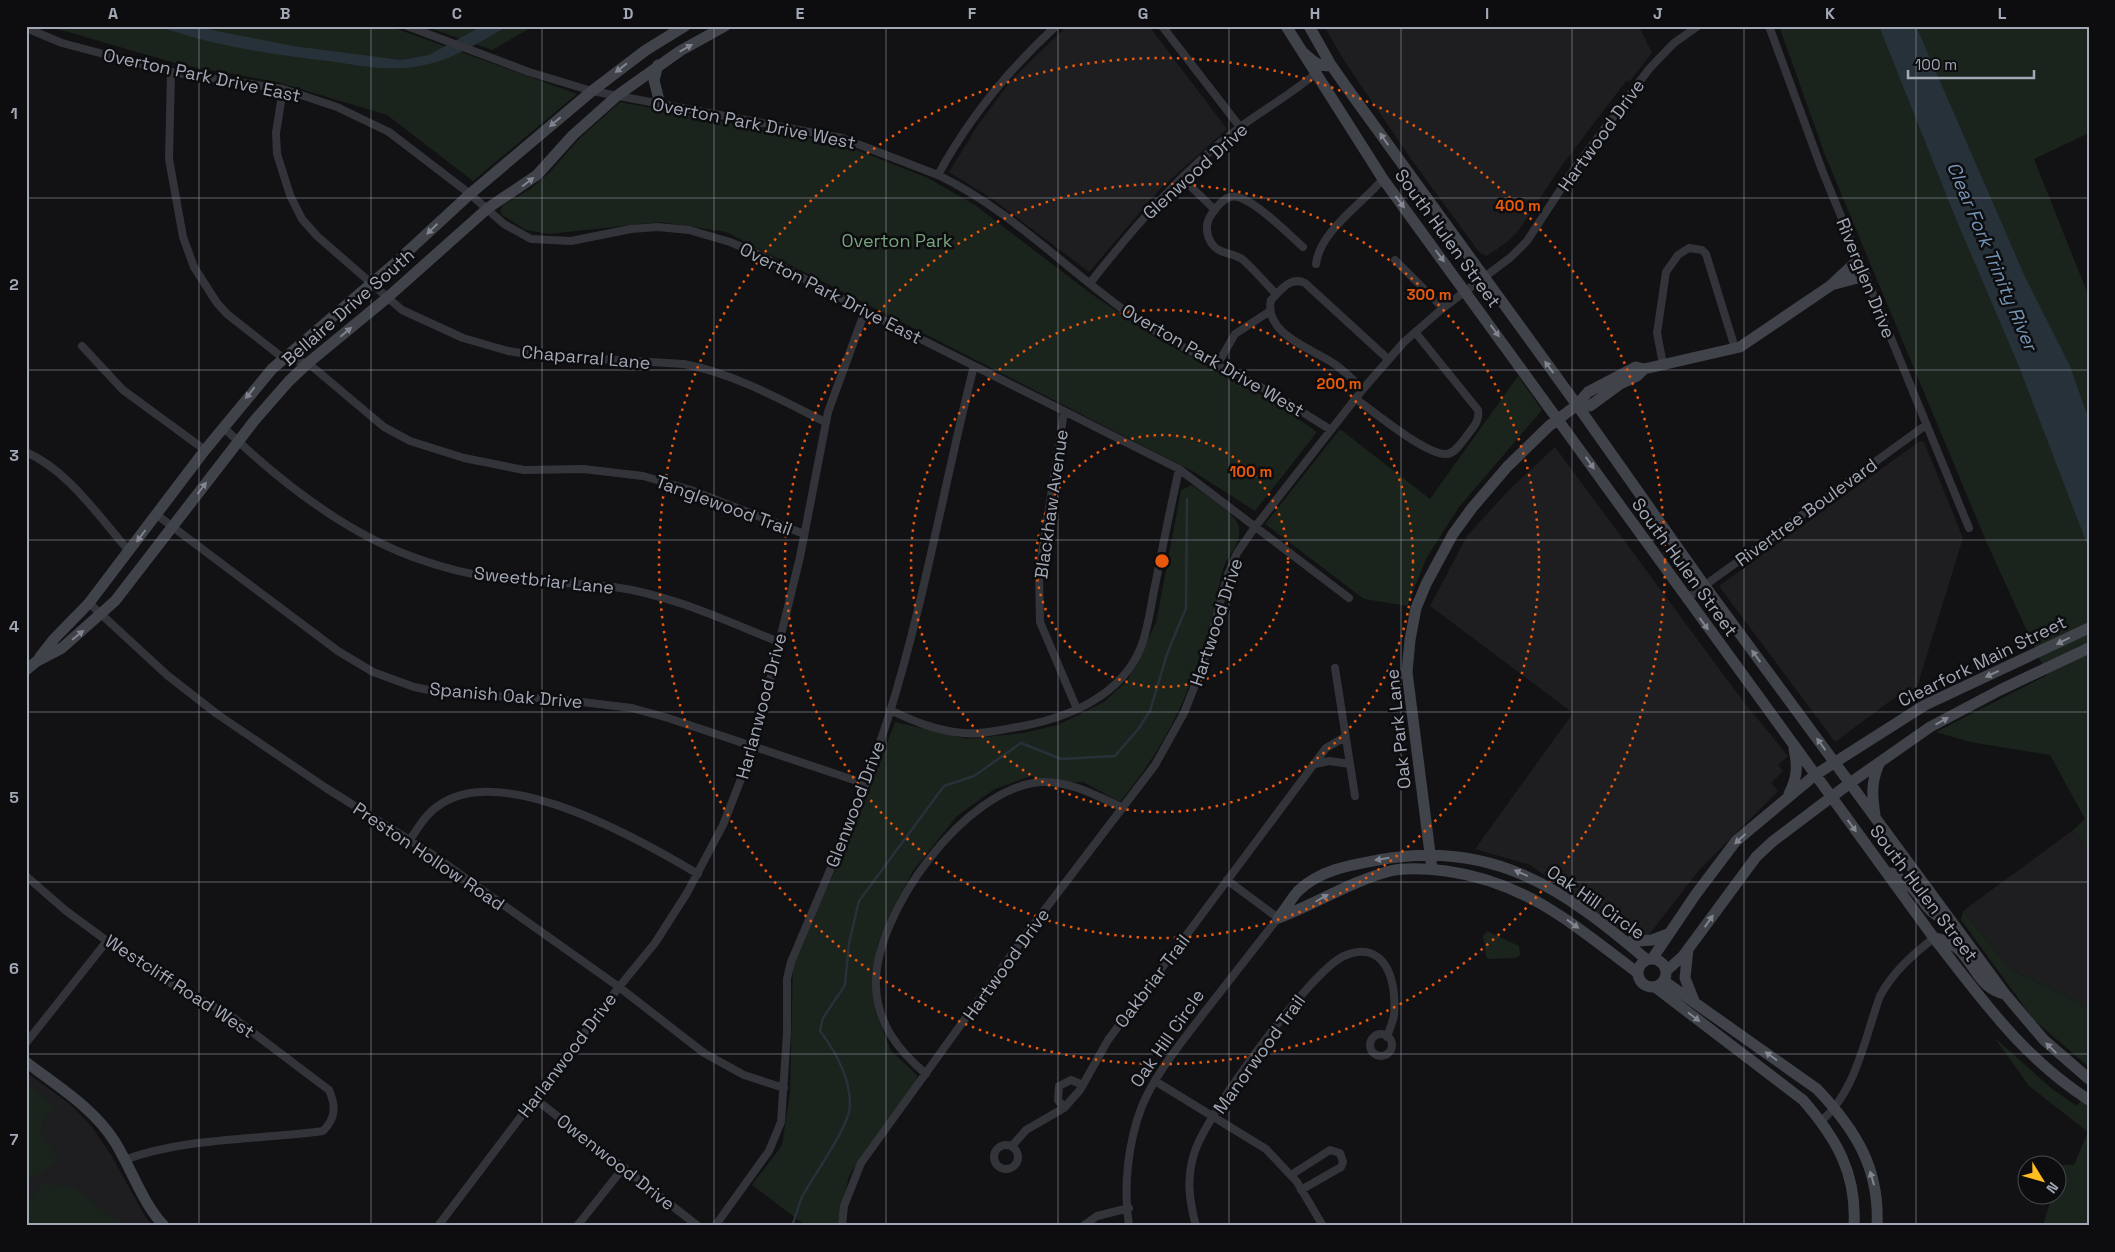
<svg xmlns="http://www.w3.org/2000/svg" width="2115" height="1252" font-family="'Space Grotesk',sans-serif">
  <style>
    .built { fill: #1e1e21 }
    .green { fill: #1a231c }
    .water { fill: #273139 }
    .lines { fill: none; stroke-linecap: round; stroke-linejoin: round }
    .stream { stroke: #273139; stroke-width: 2.5 }
    .street { stroke: #33343a; stroke-width: 8 }
    .secondary { stroke: #41434a; stroke-width: 11 }
    .oneway { fill: #808590 }
    .grid { fill: none; stroke: #a2a8b6; stroke-width: 1; stroke-opacity: 0.55 }
    .ring { fill: none; stroke: #e8590c; stroke-width: 2.5; stroke-dasharray: 2.5 5 }
    .labels { text-anchor: middle; dominant-baseline: central; stroke-width: 5; stroke-linejoin: round; paint-order: stroke }
    .street-label { font-size: 18px; fill: #a2a8b6; stroke: #0d0d0f }
    .park-label { font-size: 18px; fill: #77a47c; stroke: #0d0d0f }
    .water-label { font-size: 19px; font-style: italic; fill: #7595b6; stroke: #0d0d0f }
    .centre { fill: #e8590c; stroke: #0d0d0f; stroke-width: 2.5 }
    .ring-label { font-size: 15px; text-anchor: middle; font-weight: bold; fill: #e8590c; stroke: #0d0d0f; stroke-width: 5; stroke-linejoin: round; paint-order: stroke }
    .neatline { fill: none; stroke: #a2a8b6; stroke-width: 2 }
    .grid-label { font-size: 16px; text-anchor: middle; font-weight: bold; fill: #a2a8b6 }
  </style>
  <rect width="100%" height="100%" fill="#121214"/>
  <!-- built -->
  <path class="built" d="M1067 26H1149L1227 129 1160 189 1089 272 991 198 949 172 978 125 1012 79Z
    M1324 26H1639L1652 53 1630 81H1626L1560 168 1519 230 1507 242 1487 256 1479 252 1411 159 1345 62Z
    M1920 441 1924 442 1963 538 1917 687 1890 701 1835 742 1719 586Z
    M1555 447 1743 701 1788 756 1778 765 1783 771 1771 783 1778 791 1700 869 1641 945 1530 865 1475 849 1573 713 1430 606 1467 536 1509 490Z
    M2073 830 2089 851V1008L2010 969 1963 911Z
    M26 1072 71 1105 92 1127 111 1155 146 1218 153 1226H26Z"/>
  <!-- green -->
  <path class="green" d="M47 26H389L577 94 473 181 387 115 277 82 182 65Z
    M424 26H534L492 50Z
    M1779 26H2089V133L2034 159 2089 297V851L2073 830 2085 819 2050 755 1970 742 1936 732 2047 675 1986 541 1825 155Z
    M620 102 791 134 857 150 928 178 975 205 1090 293 1156 338 1271 400 1317 432 1255 511 1194 472 726 232 660 222 549 234 526 230 502 215 500 211 503 205 530 189 549 173 580 138Z
    M1518 376 1542 410 1459 507 1427 557 1407 606 1364 599 1265 524 1340 429 1430 499Z
    M1192 485C1204 494 1237 514 1239 527 1242 544 1228 554 1223 569 1219 581 1218 594 1215 606 1193 686 1173 737 1120 802L1083 782 1059 783 1031 776 993 790 957 816 913 871 892 910 878 944 872 976 876 1013 891 1051 917 1075 916 1082 862 1155 849 1176 838 1226H806L752 1185 782 1145 790 1093 793 961 855 827 895 722 968 739 1023 733 1058 725 1104 702 1127 681 1156 623 1181 490Z
    M1963 911 2010 969 2089 1008V1067L2034 1020 1961 920Z
    M1487 931 1519 946 1520 955 1516 958 1488 959 1486 956 1483 936Z
    M1994 1037 2052 1089 2077 1106 2089 1089V1226H2043L2052 1195 2058 1194V1174L2063 1165H2074L2088 1132 2029 1086Z
    M26 1083 54 1106 43 1121 40 1133 59 1160 31 1180 29 1178 26 1180Z
    M43 1183 74 1188 122 1226H26V1205Z"/>
  <!-- water -->
  <path class="water" d="M158 26H192L293 46 401 60 429 55 482 26H507C482 41 458 57 429 64 395 73 362 66 328 61 270 54 213 46 158 26Z
    M1879 26H1916L2026 279 2070 366 2089 420V549L2018 364 1956 219Z"/>
  <g class="lines">
    <!-- stream -->
    <path class="stream" d="M792 1226C796 1216 798 1206 802 1197 813 1176 850 1126 850 1105 850 1078 836 1052 820 1031L823 1018 845 985 849 943 859 901 944 786 974 776 1021 743 1061 759 1115 756 1139 728 1150 711 1167 654 1186 608 1187 499"/>
    <!-- street -->
    <path class="street" d="M407 26 529 72 592 91 842 138 938 175C1009 209 1065 268 1128 313 1167 342 1214 362 1257 385 1282 398 1306 415 1331 430
      M1162 26 1240 127
      M1769 26 1822 170 1969 528
      M26 28 62 43 171 72 283 89 337 107 389 132 470 194 504 224 531 239 571 241 631 229 658 227 689 230 730 242 756 253 865 311 1179 469 1349 598
      M171 72 169 159 183 237 194 267 217 303 227 314 283 358 308 363 384 427 410 441 464 458 524 470 583 469 643 476 691 490 804 534
      M283 89 276 133 277 154 290 195 302 219 317 236 402 310 463 338 508 351 533 355 684 364C735 374 780 399 825 422
      M938 175C969 118 1008 70 1056 26
      M1182 178 1215 210
      M1395 260 1443 308
      M1316 264C1320 231 1362 204 1383 179
      M1090 283C1135 226 1182 171 1240 127 1265 109 1291 94 1315 74
      M1276 294C1265 283 1254 269 1242 259 1232 252 1220 255 1212 244 1206 235 1205 224 1211 215 1215 209 1222 199 1230 197 1247 191 1289 235 1303 247
      M82 346 123 390 205 450
      M1663 364 1657 333 1666 272 1678 255 1689 248 1702 250 1706 254 1735 348
      M1217 365 1235 334 1270 311
      M1363 389C1354 381 1345 372 1336 365 1316 350 1263 335 1271 300 1281 290 1290 276 1305 283L1388 359
      M1356 399C1374 412 1426 455 1446 454 1455 454 1461 443 1466 437 1472 428 1480 422 1478 410L1415 332
      M1064 412 1039 573 1040 622 1077 709
      M223 427C277 479 342 531 413 557 440 567 471 575 501 579 538 583 577 582 614 587 672 595 726 621 779 642
      M26 452C69 471 99 517 129 551
      M157 515 338 651 373 672 414 687 449 694 557 699 632 708 668 718 866 784
      M1686 599 1926 425
      M89 603 167 675 217 714 326 788 433 855 619 987 704 1053 744 1075 784 1088
      M1335 668 1355 796
      M890 710C913 721 937 731 963 733 982 735 1004 729 1023 726 1070 717 1122 695 1141 647 1149 626 1151 603 1156 581 1163 544 1171 506 1179 469
      M1315 764 1329 761 1350 764
      M409 841C419 827 426 813 441 804 505 762 641 840 698 874
      M26 876 65 910 107 941 163 979 231 1016 329 1090C336 1106 336 1118 323 1131 257 1140 187 1137 124 1160
      M1370 1045a11 11 0 1 1 22 0a11 11 0 1 1-22 0Z
      M26 1043 107 941
      M926 1074C899 1051 877 1024 876 986 873 914 966 787 1041 782 1071 781 1097 796 1123 808
      M1155 1081 1266 1149 1297 1182 1323 1226
      M534 1098 698 1226
      M1064 1108 1058 1100 1059 1086 1071 1080 1083 1085
      M1821 1121C1856 1092 1865 1037 1880 996 1893 972 1912 955 1934 938
      M994 1157a12 12 0 1 1 24 0a12 12 0 1 1-24 0Z
      M1012 1146 1026 1130 1064 1108 1080 1090 1108 1040 1326 748 1345 737
      M1291 1175 1330 1150 1340 1153 1343 1162 1341 1167 1301 1190
      M438 1226 619 987 655 943 687 893 723 825 754 746 800 557 828 412 865 311
      M577 1226 624 1167
      M715 1226 769 1151 781 1122 787 1033V979L791 962C826 879 863 797 890 712 925 599 945 480 974 366
      M842 1226 844 1206 861 1163 1027 933 1155 765 1184 713 1203 665 1228 574 1237 553 1255 527 1363 389 1404 342 1443 308 1511 257 1527 241 1570 175 1649 69 1674 43 1698 26
      M1083 1226 1097 1216 1129 1208
      M1129 1226C1123 1188 1128 1142 1142 1106 1156 1073 1181 1043 1203 1014 1228 982 1253 950 1278 918L1227 880
      M1196 1226C1189 1200 1186 1177 1195 1151 1207 1114 1310 971 1344 956 1386 938 1397 982 1394 1015 1393 1022 1389 1030 1387 1037"/>
    <!-- secondary -->
    <path class="secondary" d="M1286 26 1383 179 1934 938C1982 999 2022 1057 2089 1100
      M1309 26 1331 65 1350 92 1577 405 1704 585 2005 994 2044 1040 2089 1079
      M1305 54C1313 61 1320 68 1331 65
      M658 65 654 80 660 104
      M1831 285 1865 276
      M1577 405 1590 406 1620 384 1637 376 1644 369
      M40 657 54 639 89 603 205 450 272 369 393 265 470 194 592 91 646 50 685 26
      M26 670 37 661 62 648 115 601 254 421 289 381 308 363 387 298 488 208 537 175 573 135 618 95 680 51 725 26
      M1789 794C1797 778 1798 767 1794 749
      M1875 815C1872 796 1871 782 1879 764
      M1432 869 1407 672 1410 640 1416 608 1426 584 1453 534 1472 508 1507 467 1549 426 1577 405 1588 392 1636 367 1644 369 1740 347 1830 286 1858 260
      M1892 873C1899 879 1908 883 1914 890 1925 902 1931 919 1949 918
      M1278 918C1285 910 1291 899 1298 891 1320 870 1350 865 1378 860 1493 839 1564 889 1647 960
      M1278 918C1316 904 1349 882 1390 871 1407 867 1429 869 1446 871 1527 882 1575 926 1638 973
      M1934 938C1974 943 1970 987 2005 994
      M1626 942 1652 940 1668 934
      M1688 949 1685 978 1694 1001
      M1638 973a14 14 0 1 1 28 0a14 14 0 1 1-28 0Z
      M1652 959 1696 894 1736 841 1815 775 1925 705 2089 628
      M1666 971 1683 956 1756 857 1772 842 1850 783 1930 727 2000 690 2089 648
      M1664 981 1817 1089C1855 1129 1880 1168 1877 1226
      M1655 987 1803 1100C1836 1138 1857 1173 1854 1226
      M26 1062C57 1086 94 1108 115 1142 132 1170 142 1202 164 1226"/>
  </g>
  <!-- one-way arrows -->
  <defs><path id="oneway-solid" d="M-6-.8H1V-3.2L6.5 0L1 3.2V.8H-6Z" transform="scale(1.25)"/></defs>
  <g class="oneway">
    <use href="#oneway-solid" transform="translate(686 48) rotate(-30)"/>
    <use href="#oneway-solid" transform="translate(621 68) rotate(142)"/>
    <use href="#oneway-solid" transform="translate(555 122) rotate(140)"/>
    <use href="#oneway-solid" transform="translate(1384 139) rotate(-125)"/>
    <use href="#oneway-solid" transform="translate(528 182) rotate(-37)"/>
    <use href="#oneway-solid" transform="translate(1400 202) rotate(53)"/>
    <use href="#oneway-solid" transform="translate(432 229) rotate(136)"/>
    <use href="#oneway-solid" transform="translate(1440 256) rotate(53)"/>
    <use href="#oneway-solid" transform="translate(1495 331) rotate(54)"/>
    <use href="#oneway-solid" transform="translate(346 332) rotate(-40)"/>
    <use href="#oneway-solid" transform="translate(1549 367) rotate(-126)"/>
    <use href="#oneway-solid" transform="translate(250 393) rotate(129)"/>
    <use href="#oneway-solid" transform="translate(1590 463) rotate(55)"/>
    <use href="#oneway-solid" transform="translate(202 488) rotate(-53)"/>
    <use href="#oneway-solid" transform="translate(141 536) rotate(127)"/>
    <use href="#oneway-solid" transform="translate(1704 624) rotate(54)"/>
    <use href="#oneway-solid" transform="translate(78 635) rotate(-39)"/>
    <use href="#oneway-solid" transform="translate(2063 641) rotate(153)"/>
    <use href="#oneway-solid" transform="translate(1756 656) rotate(-126)"/>
    <use href="#oneway-solid" transform="translate(1992 674) rotate(155)"/>
    <use href="#oneway-solid" transform="translate(1942 721) rotate(-29)"/>
    <use href="#oneway-solid" transform="translate(1821 744) rotate(-126)"/>
    <use href="#oneway-solid" transform="translate(1852 826) rotate(54)"/>
    <use href="#oneway-solid" transform="translate(1740 839) rotate(137)"/>
    <use href="#oneway-solid" transform="translate(1382 859) rotate(171)"/>
    <use href="#oneway-solid" transform="translate(1521 873) rotate(-156)"/>
    <use href="#oneway-solid" transform="translate(1322 898) rotate(-30)"/>
    <use href="#oneway-solid" transform="translate(1709 921) rotate(-55)"/>
    <use href="#oneway-solid" transform="translate(1573 924) rotate(36)"/>
    <use href="#oneway-solid" transform="translate(1694 1017) rotate(37)"/>
    <use href="#oneway-solid" transform="translate(2051 1048) rotate(-136)"/>
    <use href="#oneway-solid" transform="translate(1771 1056) rotate(-144)"/>
    <use href="#oneway-solid" transform="translate(1872 1178) rotate(-106)"/>
  </g>
  <!-- grid -->
  <path class="grid" d="M199 26V1226M371 26V1226M542 26V1226M714 26V1226M886 26V1226M1058 26V1226M1229 26V1226M1401 26V1226M1572 26V1226M1744 26V1226M1916 26V1226M26 198H2089M26 370H2089M26 540H2089M26 712H2089M26 882H2089M26 1054H2089"/>
  <!-- distance rings -->
  <g class="ring">
    <circle cx="1162" cy="561" r="126"/>
    <circle cx="1162" cy="561" r="251"/>
    <circle cx="1162" cy="561" r="377"/>
    <circle cx="1162" cy="561" r="503"/>
  </g>
  <g class="labels">
    <!-- street labels -->
    <g class="street-label">
      <text transform="translate(202 75) rotate(12)">Overton Park Drive East</text>
      <text transform="translate(754 123) rotate(11)">Overton Park Drive West</text>
      <text transform="translate(1601 135) rotate(-54)">Hartwood Drive</text>
      <text transform="translate(1195 171) rotate(-42)">Glenwood Drive</text>
      <text transform="translate(1448 238) rotate(54)">South Hulen Street</text>
      <text transform="translate(1866 278) rotate(68)">Riverglen Drive</text>
      <text transform="translate(831 293) rotate(27)">Overton Park Drive East</text>
      <text transform="translate(348 307) rotate(-41)">Bellaire Drive South</text>
      <text transform="translate(586 357) rotate(5)">Chaparral Lane</text>
      <text transform="translate(1213 360) rotate(30)">Overton Park Drive West</text>
      <text transform="translate(1051 504) rotate(-82)">Blackhaw Avenue</text>
      <text transform="translate(724 505) rotate(20)">Tanglewood Trail</text>
      <text transform="translate(1806 512) rotate(-36)">Rivertree Boulevard</text>
      <text transform="translate(1685 567) rotate(54)">South Hulen Street</text>
      <text transform="translate(544 580) rotate(6)">Sweetbriar Lane</text>
      <text transform="translate(1216 622) rotate(-72)">Hartwood Drive</text>
      <text transform="translate(1982 661) rotate(-26)">Clearfork Main Street</text>
      <text transform="translate(506 695) rotate(5)">Spanish Oak Drive</text>
      <text transform="translate(761 706) rotate(-75)">Harlanwood Drive</text>
      <text transform="translate(1398 729) rotate(-96)">Oak Park Lane</text>
      <text transform="translate(855 804) rotate(-69)">Glenwood Drive</text>
      <text transform="translate(429 856) rotate(34)">Preston Hollow Road</text>
      <text transform="translate(1924 893) rotate(53)">South Hulen Street</text>
      <text transform="translate(1596 902) rotate(35)">Oak Hill Circle</text>
      <text transform="translate(1006 964) rotate(-54)">Hartwood Drive</text>
      <text transform="translate(1152 981) rotate(-53)">Oakbriar Trail</text>
      <text transform="translate(180 986) rotate(33)">Westcliff Road West</text>
      <text transform="translate(1167 1038) rotate(-55)">Oak Hill Circle</text>
      <text transform="translate(1259 1054) rotate(-54)">Manorwood Trail</text>
      <text transform="translate(567 1055) rotate(-53)">Harlanwood Drive</text>
      <text transform="translate(616 1162) rotate(38)">Owenwood Drive</text>
    </g>
    <!-- park labels -->
    <g class="park-label">
      <text x="897" y="240">Overton Park</text>
    </g>
    <!-- water labels -->
    <g class="water-label">
      <text transform="translate(1992 256) rotate(67)">Clear Fork Trinity River</text>
    </g>
  </g>
  <circle cx="1162" cy="561" r="8" class="centre"/>
  <g class="ring-label">
    <text x="1518" y="211">400 m</text>
    <text x="1429" y="300">300 m</text>
    <text x="1339" y="389">200 m</text>
    <text x="1251" y="477">100 m</text>
  </g>
  <!-- border -->
  <rect width="2115" height="1252" fill="none" stroke="#0d0d0f" stroke-width="55"/>
  <!-- north arrow -->
  <g transform="translate(2042 1180) rotate(127)"><circle r="24" fill="#0d0d0f" stroke="#494b52"/>
  <path d="M0-4L9 19L0 12L-9 19Z" fill="#ffbd20"/>
  <text y="-8" font-size="14" font-weight="bold" text-anchor="middle" fill="#a2a8b6">N</text>
  </g>
  <!-- scale -->
  <path d="M1908 70v8h126v-8" fill="none" stroke="#a2a8b6" stroke-width="2.5"/>
  <text x="1915" y="70" font-size="15" fill="#a2a8b6" stroke="#0d0d0f" stroke-width="4" paint-order="stroke">100 m</text>
  <rect x="28" y="28" width="2060" height="1196" class="neatline"/>
  <g class="grid-label">
    <text x="113" y="19">A</text>
    <text x="285" y="19">B</text>
    <text x="457" y="19">C</text>
    <text x="628" y="19">D</text>
    <text x="800" y="19">E</text>
    <text x="972" y="19">F</text>
    <text x="1143" y="19">G</text>
    <text x="1315" y="19">H</text>
    <text x="1487" y="19">I</text>
    <text x="1658" y="19">J</text>
    <text x="1830" y="19">K</text>
    <text x="2002" y="19">L</text>
    <text x="14" y="119">1</text>
    <text x="14" y="290">2</text>
    <text x="14" y="461">3</text>
    <text x="14" y="632">4</text>
    <text x="14" y="803">5</text>
    <text x="14" y="974">6</text>
    <text x="14" y="1145">7</text>
  </g>
</svg>
